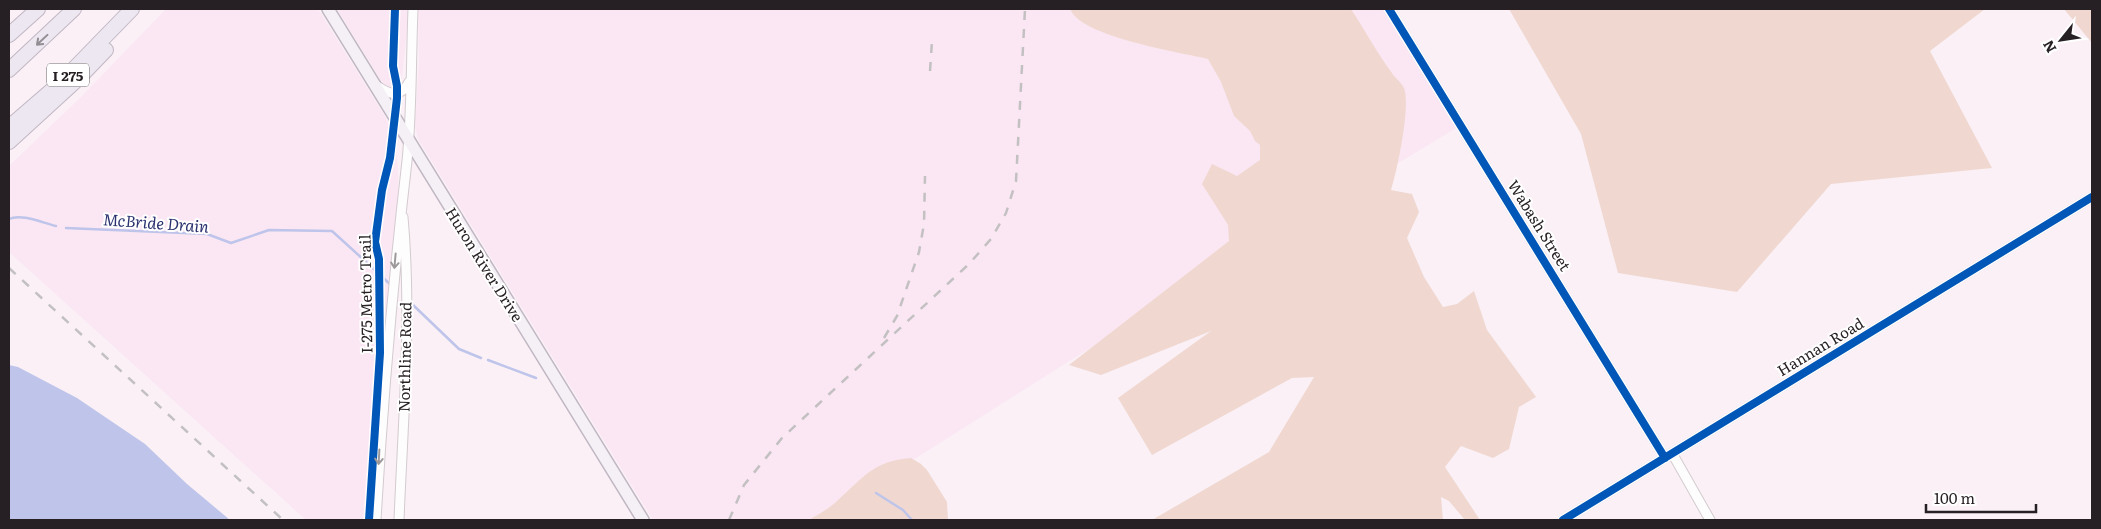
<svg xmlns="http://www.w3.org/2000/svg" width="2101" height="529" font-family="Literata,serif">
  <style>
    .built { fill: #fbe7f3 }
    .green { fill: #f0d8d1 }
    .water { fill: #bec4ea }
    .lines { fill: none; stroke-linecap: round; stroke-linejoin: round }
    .stream { stroke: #bec4ea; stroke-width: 2.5 }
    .minor-casing { stroke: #d3cbcf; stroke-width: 11 }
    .major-casing { stroke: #c0b7c3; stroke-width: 14 }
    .highway-casing { stroke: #c0b7c3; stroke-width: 16 }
    .minor { stroke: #fefdfe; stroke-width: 9 }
    .major { stroke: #f4f0f6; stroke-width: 11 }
    .highway { stroke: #ede7f1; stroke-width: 14 }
    .rail { stroke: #c3c0c2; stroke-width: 2.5; stroke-dasharray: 9 9; stroke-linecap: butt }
    .cycleway-casing { stroke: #fff; stroke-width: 11 }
    .cycleway { stroke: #0057b8; stroke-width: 8 }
    .oneway { stroke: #938d94 }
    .oneway2 { stroke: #9d999b }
    .labels { text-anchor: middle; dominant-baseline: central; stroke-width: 4; stroke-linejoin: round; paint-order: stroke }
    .shield { fill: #fff; stroke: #676265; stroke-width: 1 }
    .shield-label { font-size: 14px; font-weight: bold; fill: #261f23 }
    .street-label { font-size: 15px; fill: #261f23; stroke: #fff }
    .water-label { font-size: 16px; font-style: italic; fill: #2b326f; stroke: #fff }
  </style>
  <rect width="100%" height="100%" fill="#faf0f6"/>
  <!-- built -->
  <path class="built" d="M166 9H318L383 113 395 136 398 168V189L377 520H306L9 252V166L81 97Z
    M337 9H409L401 87 394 89 385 87Z
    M418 9H1384L1458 127 1071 360 818 520H653L418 139 415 126 419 61Z"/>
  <!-- green -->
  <path class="green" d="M1070 9H1351C1365 30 1377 53 1392 73 1395 78 1402 83 1404 88 1411 106 1397 171 1391 190L1412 194 1419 212 1407 238 1424 277 1443 307 1457 304 1474 291 1487 330 1536 397 1519 407 1509 449 1493 458 1461 446 1445 467 1480 520H1465L1449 501 1441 497 1443 520H1152L1269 452 1314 377 1292 378 1152 455 1118 398 1211 331 1101 375 1069 365 1229 241 1228 225 1202 184 1212 164 1237 176 1260 160V145L1255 141 1250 131 1234 116 1221 82 1208 59C1179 52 1081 37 1070 9Z
    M1509 9H1985L1930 51 1992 168 1831 184 1737 292 1618 273 1581 134Z
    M2064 9H2092V43Z
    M911 458 921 464 927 470 947 502 948 520H809C819 514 830 508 838 500 864 477 873 461 911 458Z"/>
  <!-- water -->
  <path class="water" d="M9 365 18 367 77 398 145 444 187 484 230 520H9Z"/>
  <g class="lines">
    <!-- stream -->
    <path class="stream" d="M9 219C21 213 43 223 56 226
      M66 228 207 234 231 243 269 230 332 231 376 271
      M380 275 392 286
      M412 304 459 349 481 358
      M488 360 536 378
      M876 493 903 510 912 520"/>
    <!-- minor casing -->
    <g class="minor-casing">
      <path id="minor" d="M1389 9 1665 458
        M377 86C390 95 401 98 409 82
        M1672 453 1710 520
        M376 520C383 400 393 280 407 161 412 111 411 59 413 9
        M399 520C403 420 412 318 403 217
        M1563 520 2092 197"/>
    </g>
    <!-- major casing -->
    <g class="major-casing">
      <path id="major" d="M328 9 643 520"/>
    </g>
    <!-- highway casing -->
    <g class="highway-casing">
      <path id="highway" d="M9 35 38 9
        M9 70 74 9
        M9 127 61 82 132 9
        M9 142 80 77 106 50"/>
    </g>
    <!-- minor -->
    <use href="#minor" class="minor"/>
    <!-- major -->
    <use href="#major" class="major"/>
    <!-- highway -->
    <use href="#highway" class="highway"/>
    <!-- rail -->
    <path class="rail" d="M930 71 932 41
      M9 268 283 520
      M884 338 897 316 919 252 924 224 925 176
      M729 520 744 485 782 438 969 264 991 239 1006 213 1016 181 1025 9"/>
    <!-- cycleway casing -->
    <g class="cycleway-casing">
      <path id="cycleway" d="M1389 9 1665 458
        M369 520 380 353 379 259 375 242 382 190 390 158 397 98V86L393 66 395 9
        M1563 520 2092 197"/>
    </g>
    <!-- cycleway -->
    <use href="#cycleway" class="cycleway"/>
  </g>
  <!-- one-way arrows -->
  <defs><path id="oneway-shaft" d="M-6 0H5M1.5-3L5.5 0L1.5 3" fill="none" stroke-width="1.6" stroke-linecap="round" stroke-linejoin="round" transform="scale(1.25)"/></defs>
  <use class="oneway" href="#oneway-shaft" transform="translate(42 40) rotate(137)"/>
  <g class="oneway2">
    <use href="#oneway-shaft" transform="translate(395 261) rotate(95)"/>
    <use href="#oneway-shaft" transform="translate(379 457) rotate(93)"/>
  </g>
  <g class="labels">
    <!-- shield labels -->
    <rect class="shield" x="47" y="63.5" width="42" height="23" rx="4"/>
    <g class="shield-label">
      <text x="68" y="75">I 275</text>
    </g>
    <!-- street labels -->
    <g class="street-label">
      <text transform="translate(1540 225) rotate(58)">Wabash Street</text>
      <text transform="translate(485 264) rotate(58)">Huron River Drive</text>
      <text transform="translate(365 294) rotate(-91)">I-275 Metro Trail</text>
      <text transform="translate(1820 346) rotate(-31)">Hannan Road</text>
      <text transform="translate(404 357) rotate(-89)">Northline Road</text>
    </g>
    <!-- water labels -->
    <g class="water-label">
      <text transform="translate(156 222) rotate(4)">McBride Drain</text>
    </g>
  </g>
  <!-- border -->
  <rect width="2101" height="529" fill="none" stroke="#261f23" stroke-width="20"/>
  <!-- north arrow -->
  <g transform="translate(2061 40) rotate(240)" stroke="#ffffff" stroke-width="4" paint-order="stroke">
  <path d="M0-4L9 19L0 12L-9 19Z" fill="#261f23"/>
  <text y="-8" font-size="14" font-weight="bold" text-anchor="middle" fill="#261f23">N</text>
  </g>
  <!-- scale -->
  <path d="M1926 504v8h110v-8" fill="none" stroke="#261f23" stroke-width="2.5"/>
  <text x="1934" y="504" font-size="15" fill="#261f23" stroke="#ffffff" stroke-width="4" paint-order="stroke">100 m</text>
</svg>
